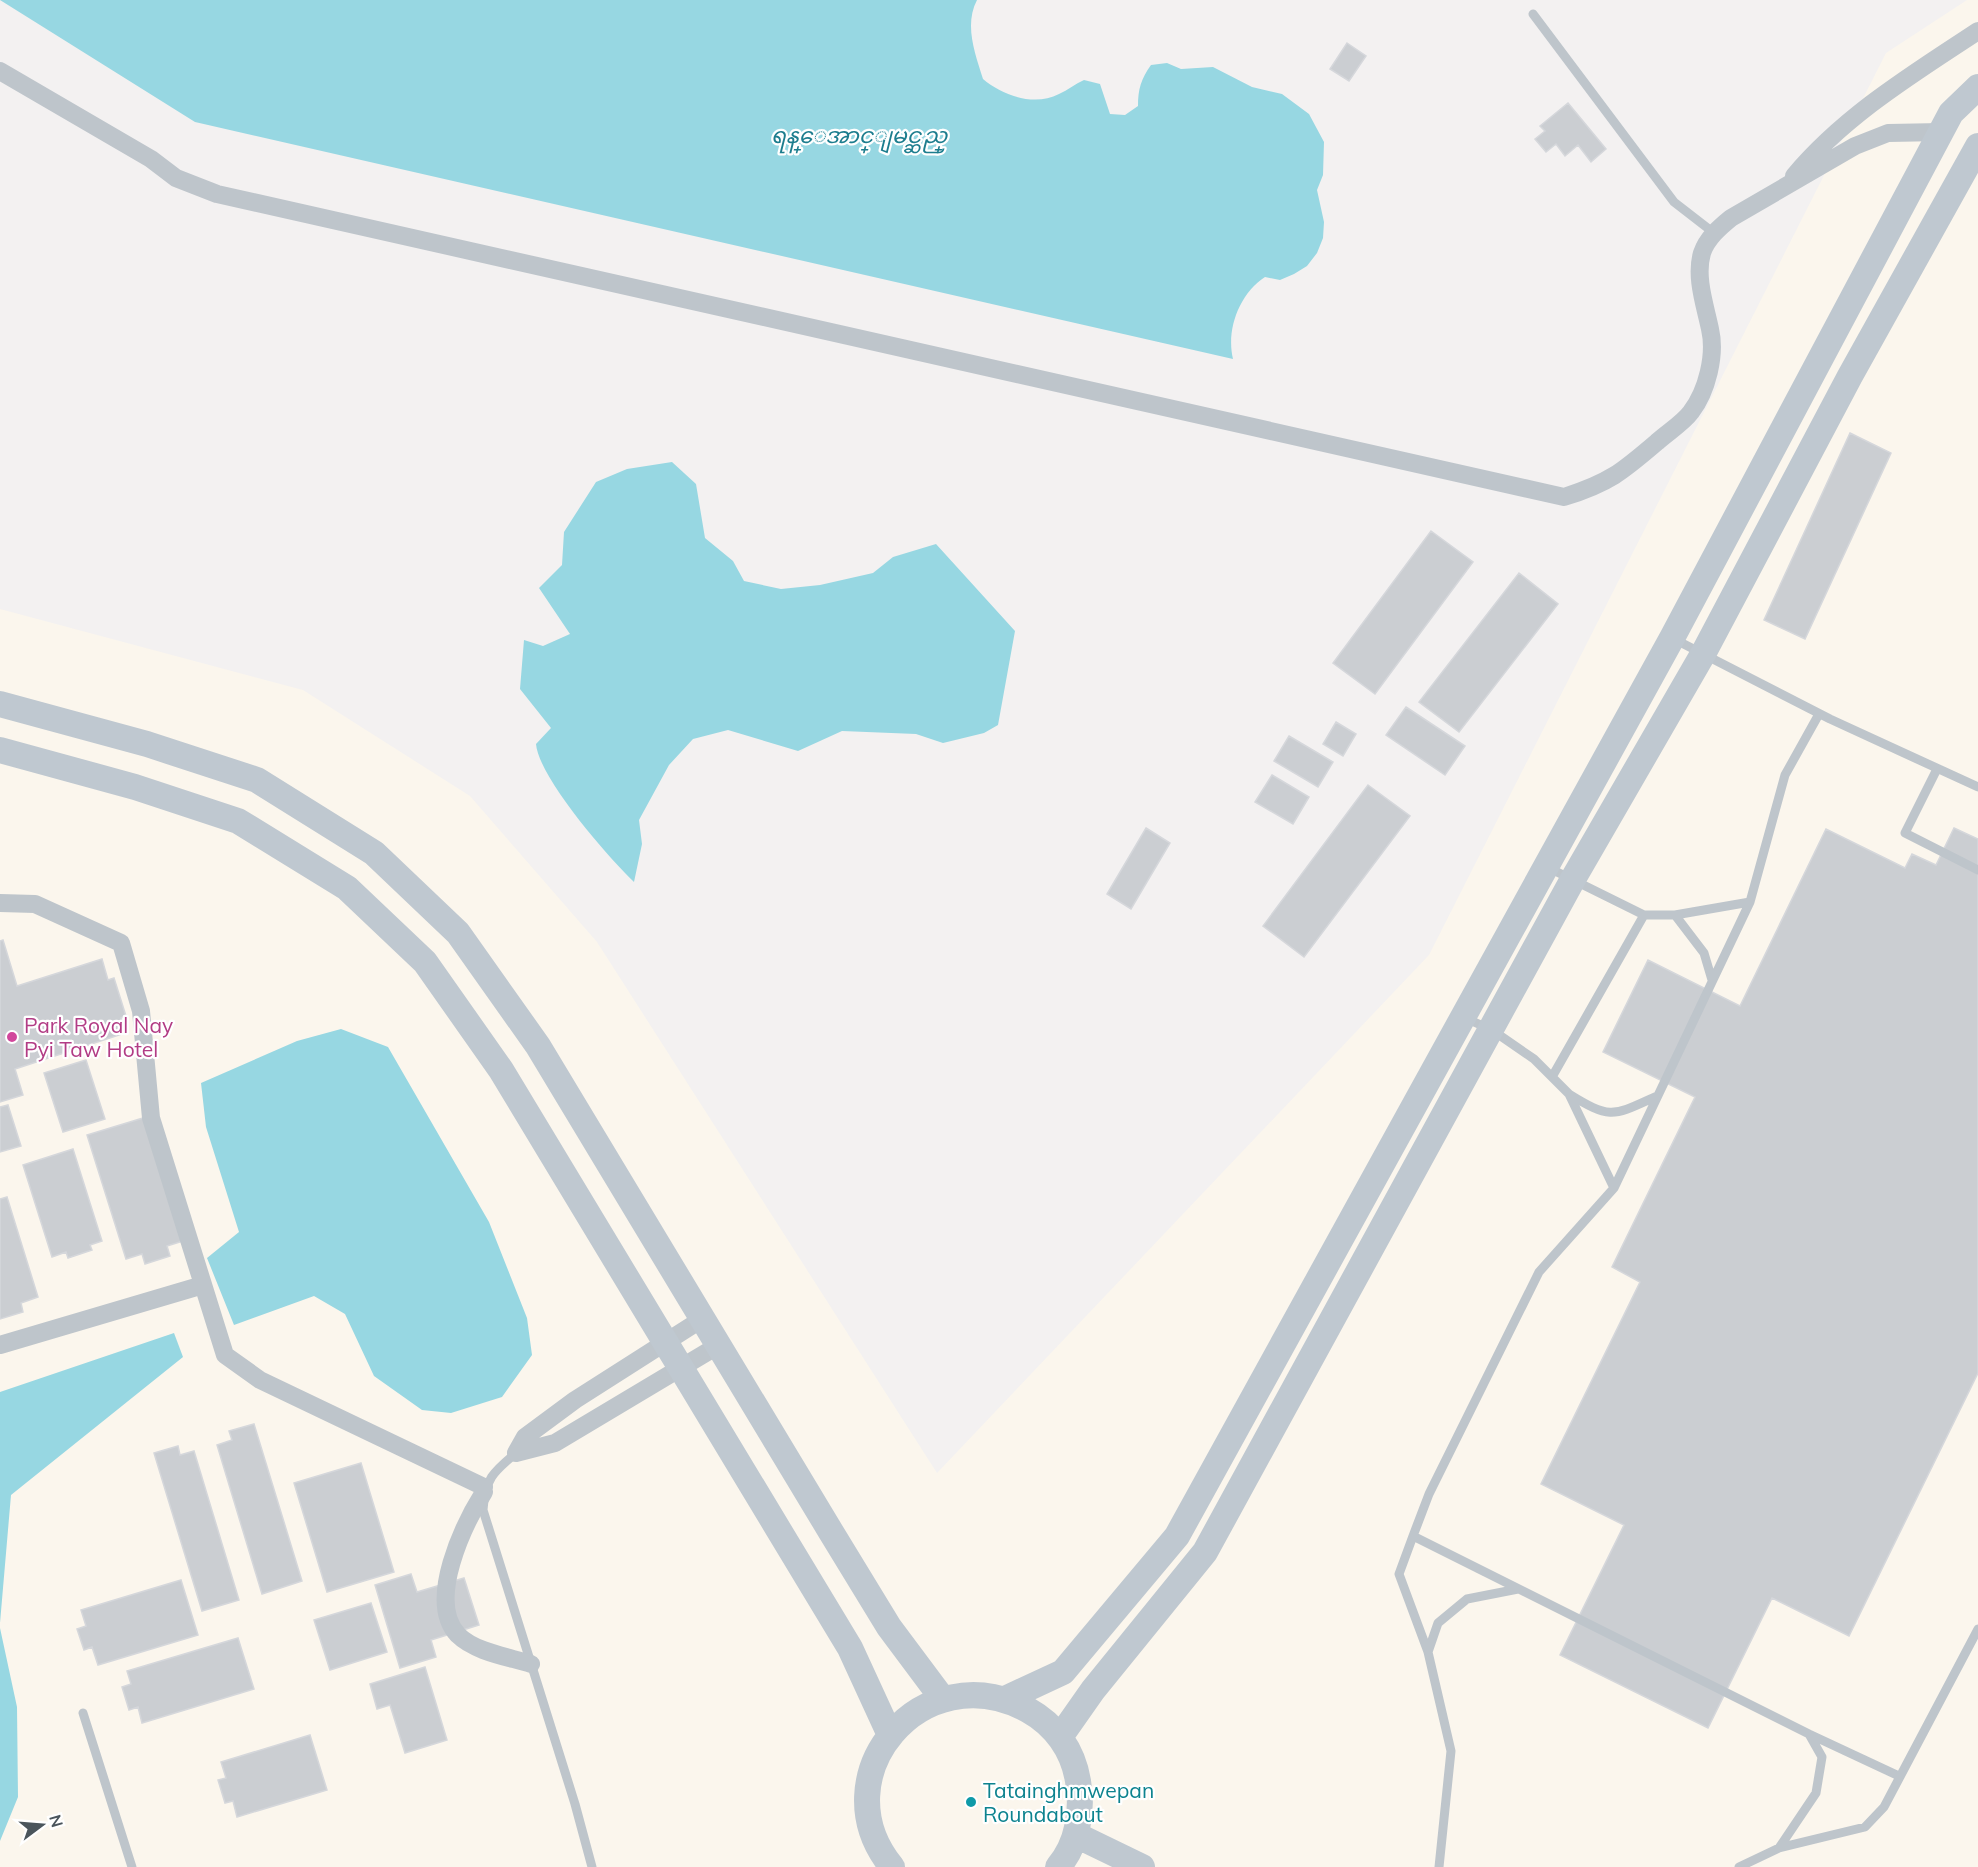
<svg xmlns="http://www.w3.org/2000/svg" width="1978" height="1867" font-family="Mulish,'Noto Sans Myanmar',sans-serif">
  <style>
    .commercial { fill: #fbf6ed }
    .water { fill: #97d7e2 }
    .building { fill: #cbced2; stroke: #d5d7db; stroke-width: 1.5 }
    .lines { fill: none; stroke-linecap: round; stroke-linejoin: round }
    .lane { stroke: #bec5cb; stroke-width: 9 }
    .street { stroke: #bec5cb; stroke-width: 18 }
    .secondary { stroke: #bfc8d0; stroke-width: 26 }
    .hotel-dot { fill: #d1479c; stroke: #fff; stroke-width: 2 }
    .culture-dot { fill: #0f9aa8; stroke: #fff; stroke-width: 2 }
    .labels { text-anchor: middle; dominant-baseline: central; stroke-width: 4.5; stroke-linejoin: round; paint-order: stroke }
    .hotel-label { font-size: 21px; fill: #b23c85; stroke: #fff; text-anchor: start }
    .culture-label { font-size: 21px; fill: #0d838f; stroke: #fff; text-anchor: start }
    .water-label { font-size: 22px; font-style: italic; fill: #1c7d8e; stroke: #fff }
  </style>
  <rect width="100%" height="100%" fill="#f3f1f1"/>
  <!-- commercial -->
  <path class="commercial" d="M1967 0H1978V1867H0V609L303 690 470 796 597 942 937 1473 1429 955 1886 53Z"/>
  <!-- water -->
  <path class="water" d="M0 0H977C964 25 975 53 983 79 1002 95 1034 107 1059 94 1068 90 1075 84 1084 80L1100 84 1110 114 1125 115 1138 106C1138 89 1141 79 1151 65L1167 63 1181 69 1213 67 1252 87 1282 94 1309 114 1324 142 1323 175 1317 190 1324 222 1323 238 1317 253 1307 266 1294 274 1280 280 1265 277C1239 294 1226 330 1233 359L195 122Z
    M672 462 696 484 705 538 733 561 744 581 781 589 820 585 873 573 893 557 936 544 1015 631 998 725 984 733 943 743 916 734 842 731 798 751 728 730 693 739 669 765 639 820 642 844 634 882C608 857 539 778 536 744L551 728 520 689 524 640 543 646 570 634 539 588 562 565 564 532 596 482 627 469Z
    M341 1029 388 1047 489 1222 527 1318 532 1355 502 1397 451 1413 422 1410 374 1376 345 1314 314 1296 234 1325 207 1258 239 1232 206 1127 201 1083 297 1041Z
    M174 1333 183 1357 11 1495 0 1623V1392Z
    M0 1628 17 1707 18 1797 0 1841Z"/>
  <!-- building -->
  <path class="building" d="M1347 43 1366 56 1349 81 1330 69Z
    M1568 103 1606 149 1591 162 1578 145 1565 156 1556 144 1546 152 1535 139 1545 131 1540 126Z
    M1850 433 1891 453 1805 639 1764 620Z
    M1431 531 1473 562 1375 694 1333 663Z
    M1519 573 1558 604 1459 732 1419 702Z
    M1406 707 1465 746 1445 775 1386 735Z
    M1336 722 1356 734 1343 756 1323 744Z
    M1289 736 1333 762 1318 787 1274 761Z
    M1272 775 1309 797 1293 824 1255 802Z
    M1368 785 1410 816 1304 957 1263 926Z
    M1146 828 1170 843 1131 909 1107 894Z
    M1954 828 1978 839V1373L1849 1636 1772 1598 1708 1728 1560 1655 1624 1525 1541 1484 1640 1282 1612 1267 1695 1097 1603 1052 1648 960 1740 1006 1826 829 1905 868 1912 854 1936 865Z
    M3 940 17 986 102 959 108 980 114 978 126 1016 121 1018 125 1033 15 1069 23 1095 0 1102V941Z
    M86 1060 105 1119 63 1132 44 1073Z
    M8 1105 21 1146 0 1152V1107Z
    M143 1118 183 1241 167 1246 170 1256 145 1264 142 1254 126 1259 87 1135Z
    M73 1149 102 1241 90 1245 92 1250 68 1258 66 1252 52 1257 23 1165Z
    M7 1197 38 1297 21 1303 23 1312 0 1319V1199Z
    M254 1424 302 1581 262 1594 217 1445 232 1440 229 1431Z
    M178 1446 180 1455 194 1451 239 1600 202 1611 154 1453Z
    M361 1463 394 1572 327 1592 294 1483Z
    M411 1574 417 1592 464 1578 479 1625 431 1640 436 1657 400 1668 375 1585Z
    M181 1580 198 1635 98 1665 92 1647 84 1650 77 1629 86 1626 81 1610Z
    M371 1603 387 1652 330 1670 314 1620Z
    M238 1638 254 1689 142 1723 138 1707 129 1710 122 1687 131 1684 127 1671Z
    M425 1667 447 1740 405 1753 390 1705 377 1709 370 1684Z
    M310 1735 327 1790 237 1817 233 1801 225 1803 218 1780 226 1778 221 1762Z"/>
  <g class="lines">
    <!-- lane -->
    <path class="lane" d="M1533 14 1674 202 1714 233
      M1674 639 1830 719 1978 787
      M1819 714 1785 775 1750 902 1614 1188 1539 1272 1429 1494 1413 1536 1809 1734 1899 1776
      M1937 769 1905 833 1978 870
      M1547 867 1644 915H1675L1750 902
      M1675 915 1704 953 1712 980
      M1465 1018 1492 1030 1534 1059 1569 1094 1614 1188
      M1552 1077 1644 915
      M1569 1094C1611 1120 1613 1116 1657 1096
      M516 1453C493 1472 485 1479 483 1510L575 1804 592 1867
      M1413 1536 1399 1574 1428 1652 1451 1751 1439 1867
      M1428 1652 1438 1623 1467 1599 1518 1589
      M83 1713 132 1867
      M1779 1848 1816 1793 1822 1757 1809 1734
      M1739 1867 1779 1848 1865 1827 1884 1807 1978 1629"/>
    <!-- street -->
    <path class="street" d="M0 71 151 159 176 178 217 194 1564 497C1609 483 1622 472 1657 442 1668 432 1683 423 1691 412 1707 391 1716 355 1710 329 1705 305 1695 277 1702 253 1707 238 1720 227 1731 218L1855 146 1888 133 1942 132
      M1794 176C1845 115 1913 74 1978 31
      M0 903 35 904 121 943 141 1011 151 1118 225 1355 260 1380 484 1487
      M0 1345 203 1285
      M516 1453 525 1437 575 1400 702 1319
      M516 1453 555 1443 719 1345
      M484 1492C464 1524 426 1601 458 1635 475 1652 509 1657 531 1664"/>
    <!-- secondary -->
    <path class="secondary" d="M0 704 147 744 257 780 374 853 458 933 538 1046 831 1532 889 1627 942 1698
      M0 750 135 787 238 821 347 888 425 962 501 1070 850 1648 890 1735
      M1007 1698 1063 1672 1177 1536 1672 638 1951 113 1978 87
      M1060 1737 1093 1690 1205 1552 1573 879 1703 654 1850 376 1978 146
      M1076 1835 1142 1867
      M892 1867C818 1777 922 1652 1028 1710 1055 1725 1073 1750 1078 1781 1083 1810 1078 1844 1058 1867"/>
  </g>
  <!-- markers -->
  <circle class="hotel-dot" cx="12" cy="1037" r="6"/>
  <circle class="culture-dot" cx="971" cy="1802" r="6"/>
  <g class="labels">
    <!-- hotel labels -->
    <g class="hotel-label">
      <text x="24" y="1025">Park Royal Nay<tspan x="24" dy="24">Pyi Taw Hotel</tspan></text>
    </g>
    <!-- culture labels -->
    <g class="culture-label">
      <text x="983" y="1790">Tatainghmwepan<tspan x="983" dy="24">Roundabout</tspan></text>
    </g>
    <!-- water labels -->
    <g class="water-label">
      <text x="859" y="135">ရန္ေအာင္ျမင္ဆည္</text>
    </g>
  </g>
  <!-- north arrow -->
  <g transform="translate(42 1825) rotate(74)" stroke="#ffffff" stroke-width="4.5" paint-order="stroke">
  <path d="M0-4.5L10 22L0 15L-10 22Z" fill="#4b555c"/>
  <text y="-9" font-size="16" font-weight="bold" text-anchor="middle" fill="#4b555c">N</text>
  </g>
</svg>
